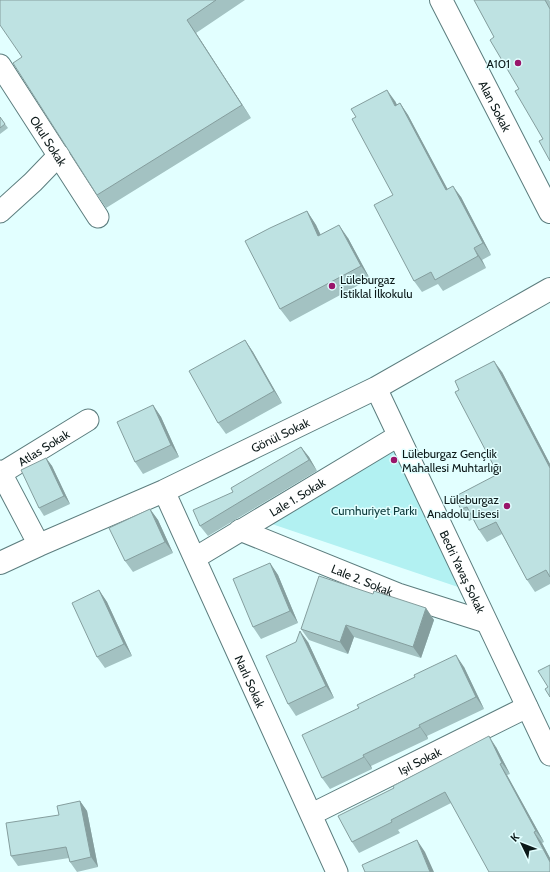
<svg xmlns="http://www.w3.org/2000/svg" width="550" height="872" font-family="Cabin,sans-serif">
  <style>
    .green { fill: #b2f1f2 }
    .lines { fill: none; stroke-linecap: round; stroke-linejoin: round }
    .street-casing { stroke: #5c7d7e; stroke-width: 23 }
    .secondary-casing { stroke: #5c7d7e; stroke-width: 24 }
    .street { stroke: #fff; stroke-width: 21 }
    .secondary { stroke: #fff; stroke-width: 22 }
    .wall { fill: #a3c2c2 }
    .shaded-wall { fill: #859e9e }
    .building { fill: #bee2e2; stroke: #859e9e }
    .poi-dot { fill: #99156a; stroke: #e2ffff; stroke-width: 1.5 }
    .labels { text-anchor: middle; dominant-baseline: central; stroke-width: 3; stroke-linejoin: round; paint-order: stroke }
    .poi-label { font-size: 12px; fill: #0c1919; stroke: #e2ffff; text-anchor: end }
    .street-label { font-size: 12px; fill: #0c1919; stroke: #e2ffff }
    .park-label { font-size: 12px; fill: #0d3b3c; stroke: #e2ffff }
  </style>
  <rect width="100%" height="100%" fill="#e2ffff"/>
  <!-- green -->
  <path class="green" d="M395 443 458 587 266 522Z"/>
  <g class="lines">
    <!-- street casing -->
    <g class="street-casing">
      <g id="street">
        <path id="s1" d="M0 65 98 217"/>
        <path d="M0 212 33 182 59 155"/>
        <path id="s2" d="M376 388 550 755"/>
        <path d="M0 471 39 545"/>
        <path id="s3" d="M0 474 88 420"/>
        <path id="s4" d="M164 491 337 872"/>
        <path id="s5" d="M240 530 398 594 486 622"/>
        <path id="s6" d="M195 558 398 436"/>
        <path id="s7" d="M312 814 527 707"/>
      </g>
    </g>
    <!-- secondary casing -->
    <g class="secondary-casing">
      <g id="secondary">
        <path id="s8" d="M441 0 550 212"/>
        <path id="s9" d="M0 563 39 545 164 491 376 388 550 289"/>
      </g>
    </g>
    <!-- street -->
    <use href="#street" class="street"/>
    <!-- secondary -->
    <use href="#secondary" class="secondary"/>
  </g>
  <!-- wall -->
  <path class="wall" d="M0 0H245L196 33 251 118 106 208 97 195 22 57Z
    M474 0H549L550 1V161L543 139 494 37Z
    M395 101 397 105 400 103 408 115 447 189 461 197 491 255 482 260 486 268 443 291 438 284 422 292 414 281 393 195Z
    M0 117 8 128 0 134Z
    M307 211 316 225 321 235 348 238 370 279 290 322 280 309Z
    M245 340 253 352 282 403 226 434 218 423Z
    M502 372 550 464V584L535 592 527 580 502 534 487 542 479 530 473 519 469 521 461 509 498 474Z
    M153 405 161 417 179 457 143 474 135 462Z
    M301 447 309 457 317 471 208 536 200 526 233 492Z
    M46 458 52 466 70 504 44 516 39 508Z
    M150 509 158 520 173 553 133 572 125 561Z
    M270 563 278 575 298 623 261 639 253 627Z
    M99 590 107 602 132 656 105 668 97 657Z
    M373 594 426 608 434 620 421 658 354 637 348 654 309 640 301 629Z
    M308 642 334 698 296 716 288 704Z
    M464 667 484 709 427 736 428 739 371 766 372 769 330 789 322 778Z
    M496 747 510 774 507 775 544 842 542 843 550 858V872L451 803 398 830 400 833 359 853 352 842Z
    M80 801 87 811 98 867 77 872 70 862 69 858 18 866 11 856 59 815Z"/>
  <!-- shaded-wall -->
  <path class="shaded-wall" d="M187 20 196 33 251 118 242 105Z
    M387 90 395 101 403 117 395 106Z
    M400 103 408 115 454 201 446 190Z
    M453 186 461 197 491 255 483 243Z
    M307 211 316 225 327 249 318 236Z
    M339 225 348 238 370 279 361 266Z
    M474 248 482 260 486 268 478 256Z
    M245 340 253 352 282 403 274 391Z
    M494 361 502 372 550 464V468Z
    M153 405 161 417 179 457 171 445Z
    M301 447 309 457 317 471 309 460Z
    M46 458 52 466 70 504 64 496Z
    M150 509 158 520 173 553 165 542Z
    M270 563 278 575 298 623 290 611Z
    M99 590 107 602 132 656 124 644Z
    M426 608 434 620 421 658 413 647Z
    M346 625 354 637 348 654 340 642Z
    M300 631 308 642 334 698 326 686Z
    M456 655 464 667 484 709 476 697Z
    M419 725 427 736 428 739 420 727Z
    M489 736 496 747 510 774 502 763Z
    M363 755 371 766 372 769 364 757Z
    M500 764 507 775 544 842 536 831Z
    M80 801 87 811 98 867 91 857Z
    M534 832 542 843 550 858V862Z
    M417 840 425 852 434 872H430Z"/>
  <!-- building -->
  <path class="building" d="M0 0H216L187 20 242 105 97 195 13 63 22 57 0 25Z
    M474 0H545L550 9V161L539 141 543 139 515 91 519 89 490 40 494 37Z
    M387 90 395 106 400 103 446 190 453 186 483 243 474 248 478 256 435 280 431 272 414 281 374 205 393 195 352 119 356 117 351 109Z
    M0 117 5 124 0 128Z
    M307 211 318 236 339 225 361 266 280 309 245 241 270 228Z
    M245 340 274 391 218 423 189 371Z
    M494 361 550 468V577L546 570 527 580 496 522 479 530 467 507 461 509 454 497 498 474 455 392 459 390 455 381Z
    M153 405 171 445 135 462 117 422Z
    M301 447 309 460 200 526 193 510 233 492 231 488Z
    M46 458 64 496 39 508 21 470Z
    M150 509 165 542 125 561 109 528Z
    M270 563 290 611 253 627 233 579Z
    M319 576 373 594 374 591 426 608 413 647 346 625 340 642 301 629Z
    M99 590 124 644 97 657 72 603Z
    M300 631 326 686 288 704 266 656 296 642Z
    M456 655 476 697 419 725 420 727 363 755 364 757 322 778 302 735 359 708 357 705 415 677 414 675Z
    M550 665V697L545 689 548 687 538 671Z
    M489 736 502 763 500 764 536 831 534 832 550 862V872H489L445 792 391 820 392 822 352 842 338 816 394 788 393 786Z
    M80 801 91 857 70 862 66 847 11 856 6 823 59 815 57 806Z
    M417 840 430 872H365L362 865Z"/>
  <!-- markers -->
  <g class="poi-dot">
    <circle cx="518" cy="63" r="4"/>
    <circle cx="332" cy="286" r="4"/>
    <circle cx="394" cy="460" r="4"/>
    <circle cx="507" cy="506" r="4"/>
  </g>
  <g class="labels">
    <!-- poi labels -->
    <g class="poi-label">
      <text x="510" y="63">A101</text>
      <text x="340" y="279" text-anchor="start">Lüleburgaz<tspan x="340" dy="14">İstiklal İlkokulu</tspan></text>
      <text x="402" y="453" text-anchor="start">Lüleburgaz Gençlik<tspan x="402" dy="14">Mahallesi Muhtarlığı</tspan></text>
      <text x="499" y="499">Lüleburgaz<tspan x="499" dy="14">Anadolu Lisesi</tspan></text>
    </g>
    <!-- street labels -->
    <g class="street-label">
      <text stroke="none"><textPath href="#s8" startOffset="119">Alan Sokak</textPath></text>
      <text stroke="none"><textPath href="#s1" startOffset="90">Okul Sokak</textPath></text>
      <text stroke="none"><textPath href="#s9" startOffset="308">Gönül Sokak</textPath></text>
      <text stroke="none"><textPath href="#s3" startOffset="51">Atlas Sokak</textPath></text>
      <text stroke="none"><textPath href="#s6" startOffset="119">Lale 1. Sokak</textPath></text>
      <text stroke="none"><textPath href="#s2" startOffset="203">Bedri Yavaş Sokak</textPath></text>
      <text stroke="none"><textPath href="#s5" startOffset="132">Lale 2. Sokak</textPath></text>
      <text stroke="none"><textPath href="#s4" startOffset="209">Narlı Sokak</textPath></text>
      <text stroke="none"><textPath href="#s7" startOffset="120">Işıl Sokak</textPath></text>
    </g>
    <!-- park labels -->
    <g class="park-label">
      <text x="374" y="510">Cumhuriyet Parkı</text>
    </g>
  </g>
  <!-- north arrow -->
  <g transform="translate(522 844) rotate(313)" stroke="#e2ffff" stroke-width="3" paint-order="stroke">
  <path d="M0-3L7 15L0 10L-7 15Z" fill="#0c1919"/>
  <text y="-6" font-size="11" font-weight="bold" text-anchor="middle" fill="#0c1919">K</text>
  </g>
</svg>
